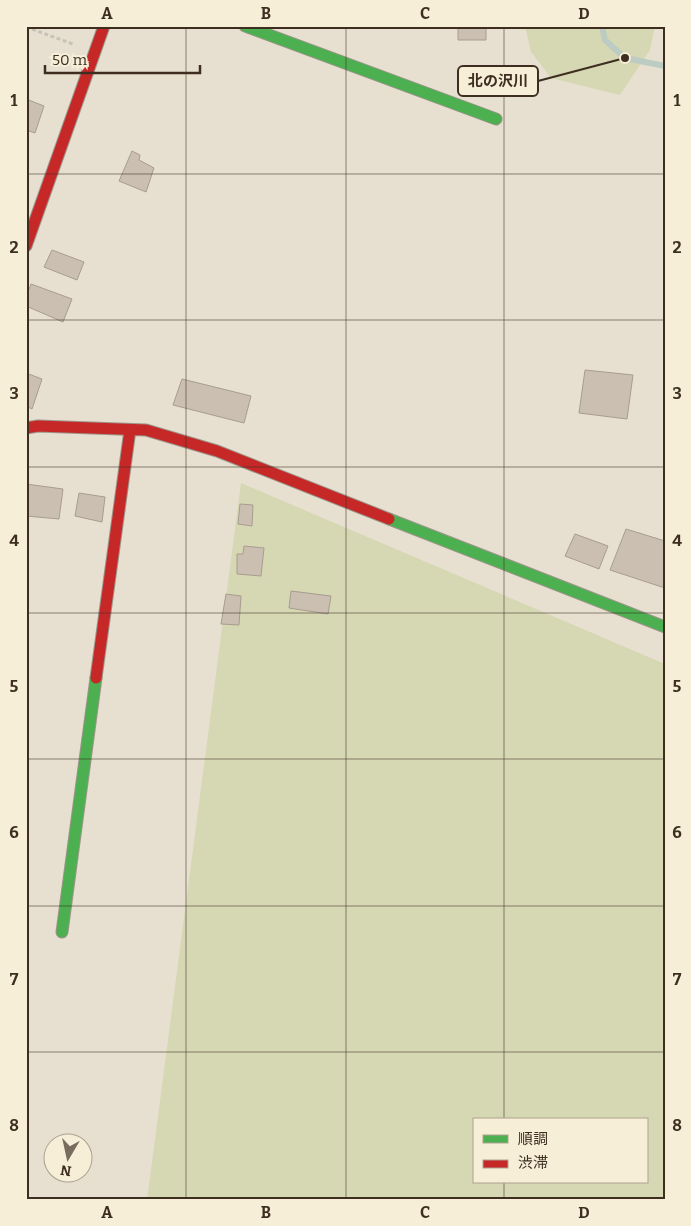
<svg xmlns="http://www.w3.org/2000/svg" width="691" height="1226" font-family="Bitter,'Noto Sans JP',serif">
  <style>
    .green { fill: #d6d7b3; fill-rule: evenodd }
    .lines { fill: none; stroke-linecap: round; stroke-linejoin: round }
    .stream { stroke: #bcccc2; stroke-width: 6 }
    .building { fill: #cbbfb2; stroke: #a89c90 }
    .fast-casing { stroke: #9c958a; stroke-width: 13 }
    .jam-casing { stroke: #9c958a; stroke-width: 13 }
    .path { stroke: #c8c2b9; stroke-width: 3; stroke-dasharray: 4 2.5; stroke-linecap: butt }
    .fast { stroke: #4caf50; stroke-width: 11 }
    .jam { stroke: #c62828; stroke-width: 11 }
    .grid { fill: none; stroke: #3d2e20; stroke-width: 1; stroke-opacity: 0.55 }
    .leader { fill: none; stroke: #3d2e20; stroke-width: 2 }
    .callout-dot { fill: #3d2e20; stroke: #f7eed8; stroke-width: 2 }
    .callout { fill: #f7eed8; stroke: #3d2e20; stroke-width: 2 }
    .callout-label { font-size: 15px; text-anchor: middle; font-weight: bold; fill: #3d2e20 }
    .neatline { fill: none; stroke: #3d2e20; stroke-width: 2 }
    .grid-label { font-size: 16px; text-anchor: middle; font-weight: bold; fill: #3d2e20 }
  </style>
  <rect width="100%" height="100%" fill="#e7e0d1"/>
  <!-- green -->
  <path class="green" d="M525 26H655L650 50 620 95 551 78 531 52Z
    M241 483 665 664V1200H147ZM475 1120H647V1182H475Z"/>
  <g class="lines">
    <!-- stream -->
    <path class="stream" d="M602 26 605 40 625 58 665 66"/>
  </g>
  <!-- building -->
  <path class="building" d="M458 26H486V40H458Z
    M26 99 44 106 35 133 26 130Z
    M132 151 140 155 139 160 154 168 146 192 119 181Z
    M52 250 84 262 77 280 44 267Z
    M31 284 72 299 63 322 26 306V297Z
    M585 370 633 375 627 419 579 413Z
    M26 373 42 379 32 409 26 406Z
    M182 379 251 396 244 423 173 405Z
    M26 484 63 489 59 519 26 516Z
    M79 493 105 497 102 522 75 516Z
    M240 504 253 505 252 526 238 524Z
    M626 529 665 541V588L610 570Z
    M575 534 608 546 599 569 565 556Z
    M244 546 264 548 261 576 237 574V554H243Z
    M291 591 331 596 328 614 289 608Z
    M226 594 241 596 239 625 221 624Z"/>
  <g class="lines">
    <!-- fast casing -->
    <g class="fast-casing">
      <path id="fast" d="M245 26 496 119
        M389 519 665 627
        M62 932 96 678"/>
    </g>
    <!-- jam casing -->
    <g class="jam-casing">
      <path id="jam" d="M26 246 104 26
        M26 428 38 426 146 430 217 451 389 519
        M96 678 130 430"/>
    </g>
    <!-- path -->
    <path class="path" d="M26 27 73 44"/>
    <!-- fast -->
    <use href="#fast" class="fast"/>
    <!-- jam -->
    <use href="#jam" class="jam"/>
  </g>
  <!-- grid -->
  <path class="grid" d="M186 26V1200M346 26V1200M504 26V1120M26 174H665M26 320H665M26 467H665M26 613H665M26 759H665M26 906H665M26 1052H665M504 1182V1200"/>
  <!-- callouts -->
  <path class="leader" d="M625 58L538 81"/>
  <circle class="callout-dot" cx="625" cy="58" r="5"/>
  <rect class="callout" x="458" y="66" width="80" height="30" rx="5"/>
  <g class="callout-label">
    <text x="498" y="86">北の沢川</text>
  </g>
  <!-- border -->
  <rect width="691" height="1226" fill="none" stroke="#f7eed8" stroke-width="55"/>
  <!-- legend -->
  <rect x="473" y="1118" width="175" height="65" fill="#f7eed8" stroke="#ada18e"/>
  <rect x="483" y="1135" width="25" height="8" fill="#4caf50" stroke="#ada18e"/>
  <text x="518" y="1144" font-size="15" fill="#3d2e20">順調</text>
  <rect x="483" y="1160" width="25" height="8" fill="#c62828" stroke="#ada18e"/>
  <text x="518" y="1168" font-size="15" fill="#3d2e20">渋滞</text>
  <!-- north arrow -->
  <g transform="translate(68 1158) rotate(189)"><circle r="24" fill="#f7eed8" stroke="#ada18e"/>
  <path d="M0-4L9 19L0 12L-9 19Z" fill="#786c5e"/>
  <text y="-8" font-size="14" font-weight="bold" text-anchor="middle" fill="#3d2e20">N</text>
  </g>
  <!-- scale -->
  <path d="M45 65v8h155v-8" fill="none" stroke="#3d2e20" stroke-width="2.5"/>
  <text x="52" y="65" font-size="15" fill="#3d2e20" stroke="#f7eed8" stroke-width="4" paint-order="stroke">50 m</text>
  <rect x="28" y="28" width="636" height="1170" class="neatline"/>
  <g class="grid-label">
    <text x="107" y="19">A</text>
    <text x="266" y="19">B</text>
    <text x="425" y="19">C</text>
    <text x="584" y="19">D</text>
    <text x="14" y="106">1</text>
    <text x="677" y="106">1</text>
    <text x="14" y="253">2</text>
    <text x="677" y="253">2</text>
    <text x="14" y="399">3</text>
    <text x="677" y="399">3</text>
    <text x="14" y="546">4</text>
    <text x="677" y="546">4</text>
    <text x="14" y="692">5</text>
    <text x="677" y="692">5</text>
    <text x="14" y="838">6</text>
    <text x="677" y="838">6</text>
    <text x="14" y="985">7</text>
    <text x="677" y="985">7</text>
    <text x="14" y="1131">8</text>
    <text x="677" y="1131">8</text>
    <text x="107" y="1218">A</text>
    <text x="266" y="1218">B</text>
    <text x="425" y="1218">C</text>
    <text x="584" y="1218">D</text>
  </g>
</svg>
